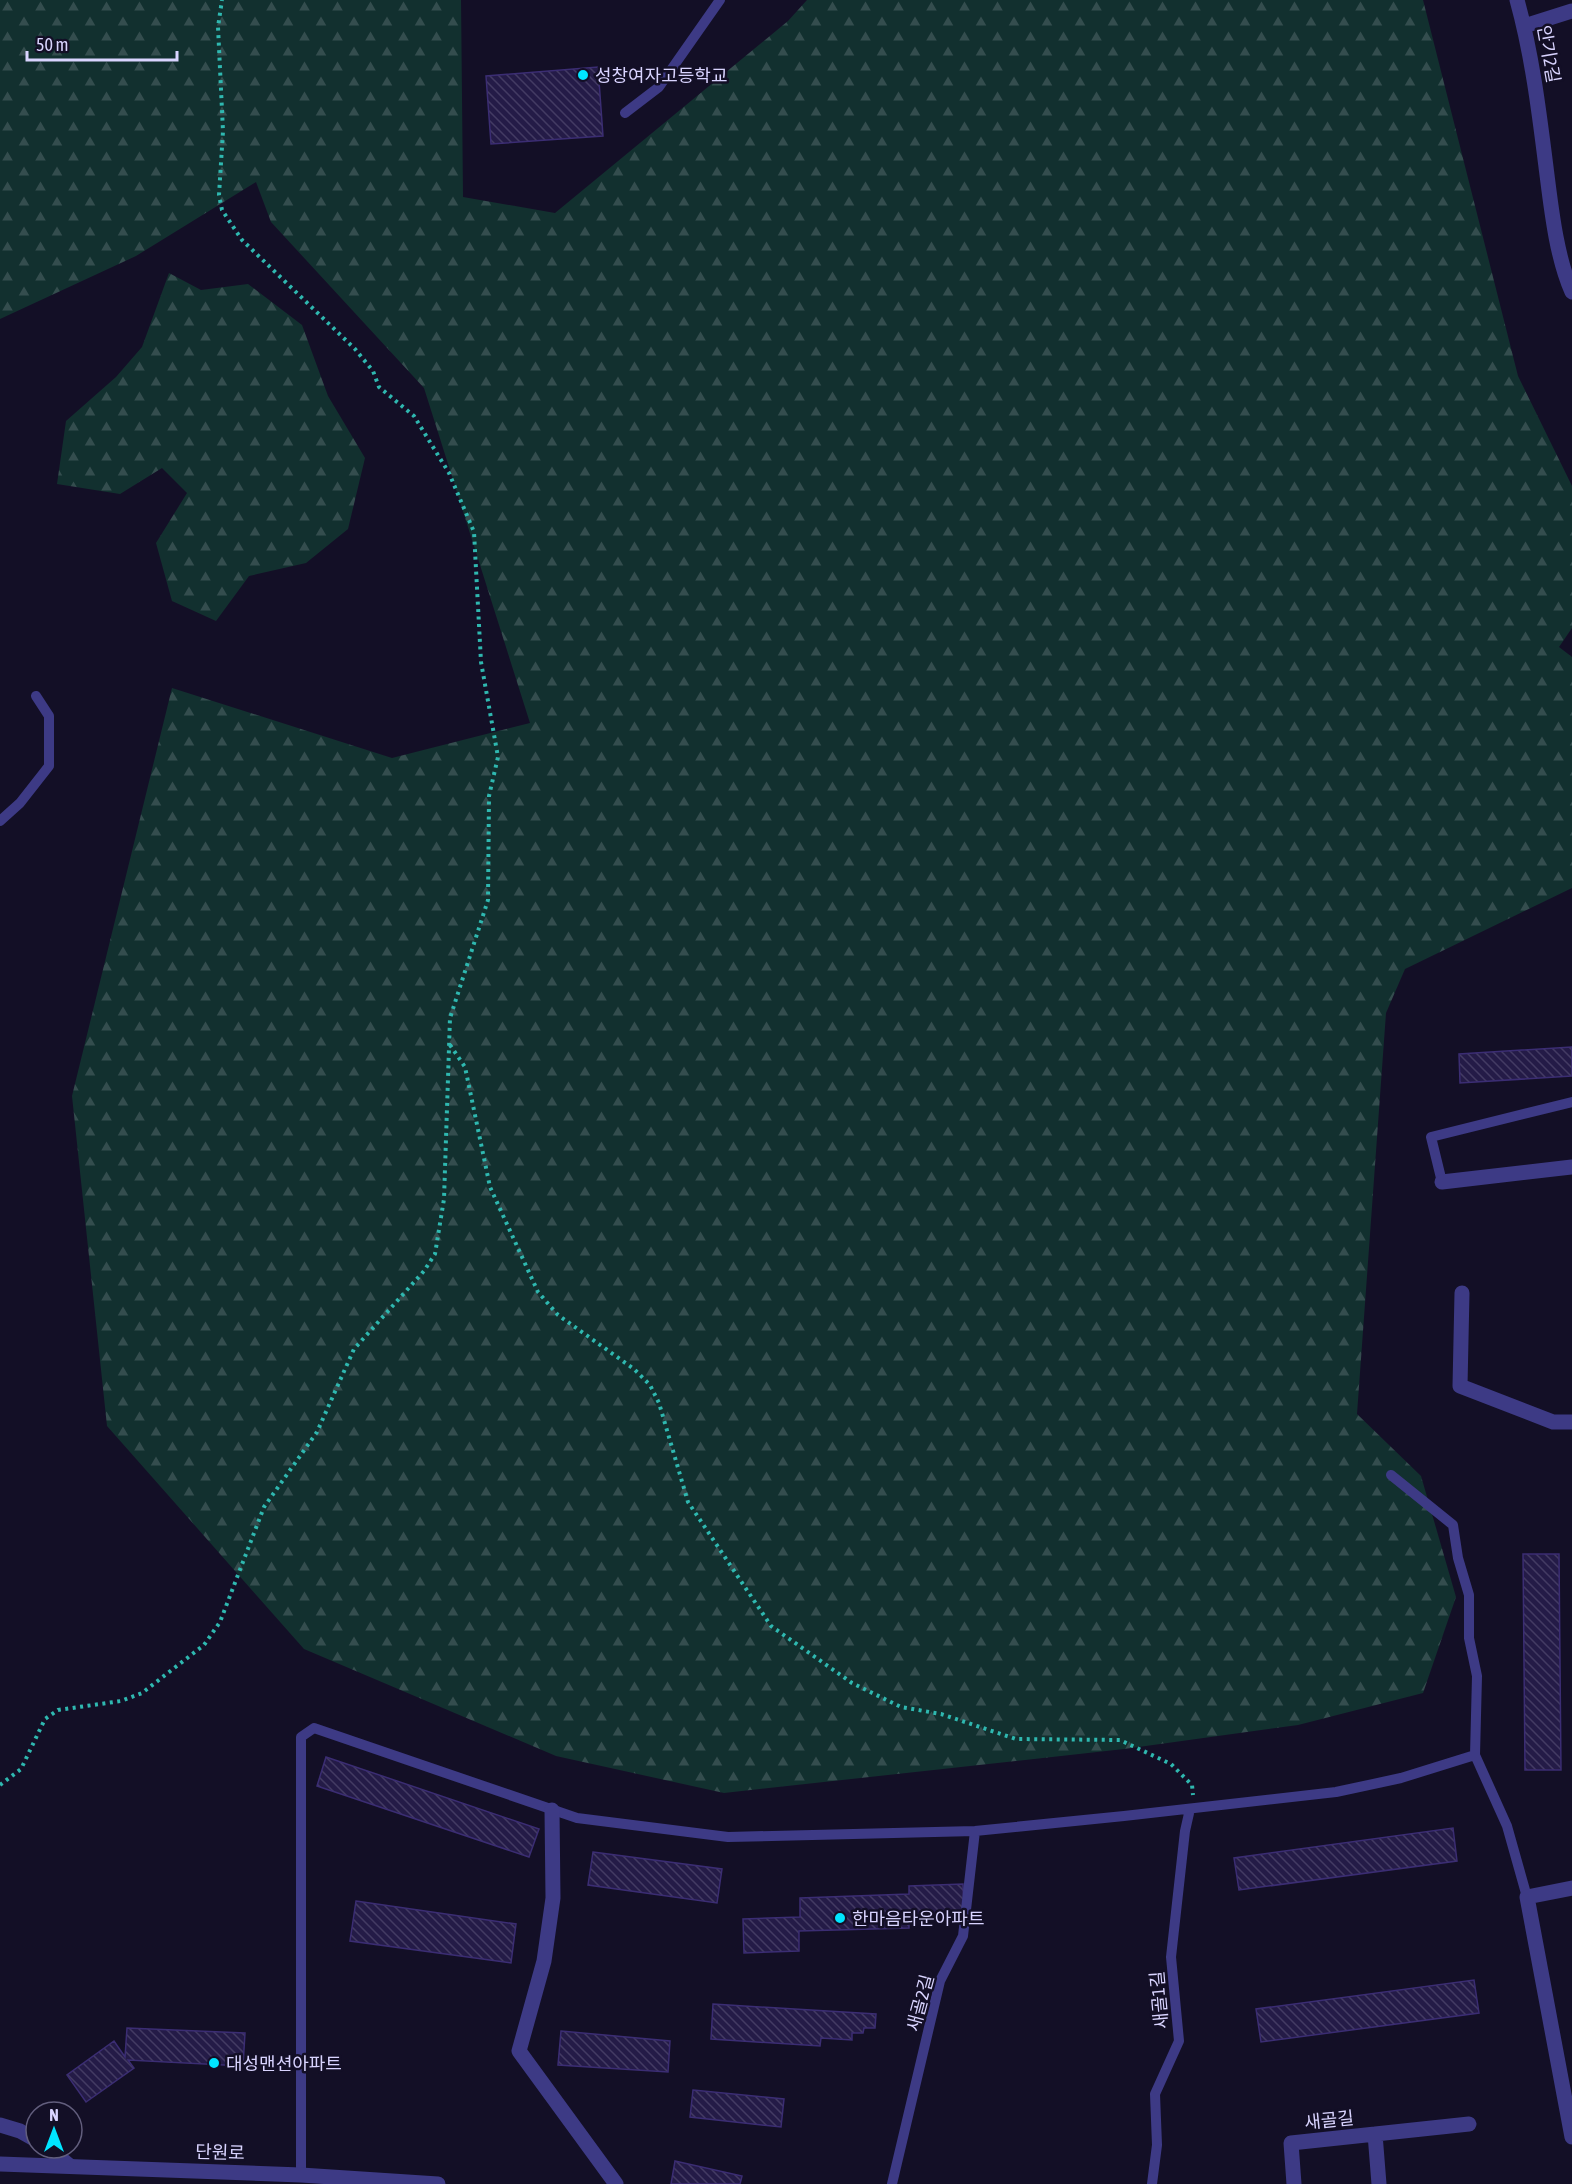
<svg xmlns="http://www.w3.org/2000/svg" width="1572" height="2184" font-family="'Asap Condensed','Noto Sans KR',sans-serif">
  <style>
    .forest { fill: url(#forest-firs) }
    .building { fill: url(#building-back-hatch); stroke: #3b2d73; stroke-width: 1.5 }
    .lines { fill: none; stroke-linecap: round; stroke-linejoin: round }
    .path { stroke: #2fb8b0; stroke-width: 4; stroke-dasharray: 3 4.5; stroke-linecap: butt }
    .service { stroke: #3d3a85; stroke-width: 10 }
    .minor { stroke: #3d3a85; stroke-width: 15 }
    .tertiary { stroke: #3d3a85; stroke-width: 15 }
    .poi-dot { fill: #00e5ff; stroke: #130f26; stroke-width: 2 }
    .labels { text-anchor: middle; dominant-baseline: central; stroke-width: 5; stroke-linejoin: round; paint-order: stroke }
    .street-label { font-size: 18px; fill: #d9d4ff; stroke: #130f26 }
    .poi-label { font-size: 18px; fill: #d9d4ff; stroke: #130f26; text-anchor: start }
  </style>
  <defs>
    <pattern id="forest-firs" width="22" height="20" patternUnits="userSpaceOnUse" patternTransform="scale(1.5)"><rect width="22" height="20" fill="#12302f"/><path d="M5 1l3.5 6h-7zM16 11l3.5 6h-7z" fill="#344d4e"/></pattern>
    <pattern id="building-back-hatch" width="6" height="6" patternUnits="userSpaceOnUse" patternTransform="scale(1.5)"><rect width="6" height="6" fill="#241b47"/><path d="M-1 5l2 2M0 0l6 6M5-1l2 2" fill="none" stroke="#433b63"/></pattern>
  </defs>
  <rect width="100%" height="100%" fill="#130f26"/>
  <!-- forest -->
  <path class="forest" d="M0 0H461L463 197 555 213 788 21 807 0H1423L1518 376 1572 486V628L1559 647 1572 657V888L1405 969 1386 1013 1357 1414 1421 1476 1456 1597 1423 1693 1298 1725 1124 1749 724 1793 556 1756 304 1649 107 1426 72 1096 172 688 392 758 530 723 424 388 271 222 256 182 136 256 0 319Z
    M169 273 201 290 248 284 302 325 328 396 365 458 348 529 306 563 249 576 216 621 172 601 156 543 187 493 162 468 120 494 57 484 66 421 116 377 142 347Z"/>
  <!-- building -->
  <path class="building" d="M598 67 603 136 491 144 486 76Z
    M1572 1047V1076L1460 1083 1459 1054Z
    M1523 1554H1559L1561 1770H1525Z
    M326 1757 539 1829 529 1857 317 1786Z
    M1453 1828 1457 1861 1239 1890 1234 1858Z
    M593 1852 722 1869 717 1903 588 1885Z
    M963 1884 964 1915 909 1916V1928L799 1931V1951L744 1953 743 1919 800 1917V1898L909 1894V1886Z
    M356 1901 516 1924 511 1963 350 1941Z
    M1474 1980 1479 2013 1261 2042 1256 2009Z
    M713 2004 876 2014 875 2028H864L863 2033H852V2040L821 2038 820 2046 711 2039Z
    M127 2028 245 2033 243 2066 128 2060 134 2068 86 2102 67 2075 114 2041 125 2057Z
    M561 2031 670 2041 668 2072 558 2065Z
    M693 2090 784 2099 781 2127 690 2117Z
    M675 2161 742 2176 740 2184H671Z"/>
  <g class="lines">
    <!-- path -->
    <path class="path" d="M450 1045 465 1067 490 1187 538 1292 558 1315 634 1369 650 1385 659 1403 688 1502 771 1626 852 1683 901 1707 941 1714 1016 1739 1120 1740 1171 1764 1192 1785 1193 1795
      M0 1785 21 1769 45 1719 58 1710 121 1701 142 1693 204 1645 220 1622 264 1507 317 1432 354 1349 424 1271 435 1254 444 1199 450 1018 488 900 489 796 498 757 481 662 474 532 449 473 414 416 379 387 373 371 355 349 242 240 222 210 219 195 223 131 218 27 222 0"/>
    <!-- service -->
    <path class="service" d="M625 113 659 87 720 0
      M0 821 20 803 49 766V716L36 696
      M1442 1182 1431 1137 1572 1102
      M1391 1475 1453 1525 1458 1558 1469 1595V1638L1477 1676 1475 1755 1507 1826 1527 1897
      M301 2175V1737L314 1728 577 1818 728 1837 975 1831 1124 1816 1336 1792 1401 1778 1475 1755
      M892 2184 940 1981 963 1936 975 1831
      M1152 2184 1157 2145 1155 2094 1179 2041 1171 1957 1185 1831 1190 1809"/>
    <!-- minor -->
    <path class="minor" d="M1517 0C1532 54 1539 111 1546 167 1551 206 1556 256 1572 292
      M1524 26 1572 11
      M1442 1182 1572 1167
      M1462 1293 1460 1386 1553 1422H1572
      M552 1810 553 1898 544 1961 519 2051 616 2184
      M1572 1888 1527 1897 1572 2137
      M0 2125 20 2131 36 2140
      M1375 2134 1379 2184
      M48 2148 70 2166
      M1294 2184 1291 2143 1469 2124"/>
    <!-- tertiary -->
    <path class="tertiary" d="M0 2164 301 2175 438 2184"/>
  </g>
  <!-- markers -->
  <g class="poi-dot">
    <circle cx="583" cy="75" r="6"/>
    <circle cx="840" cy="1918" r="6"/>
    <circle cx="214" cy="2063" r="6"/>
  </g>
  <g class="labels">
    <!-- street labels -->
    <g class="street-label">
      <text transform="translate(1549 54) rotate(80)">안기2길</text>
      <text transform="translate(1159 2000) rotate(-95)">새골1길</text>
      <text transform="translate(920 2003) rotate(-75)">새골2길</text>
      <text transform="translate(1329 2120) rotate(-6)">새골길</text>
      <text transform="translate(220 2152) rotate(2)">단원로</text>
    </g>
    <!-- poi labels -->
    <g class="poi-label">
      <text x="595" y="75">성창여자고등학교</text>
      <text x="852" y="1918">한마음타운아파트</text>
      <text x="226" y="2063">대성맨션아파트</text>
    </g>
  </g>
  <!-- north arrow -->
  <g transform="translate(54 2130)"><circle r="28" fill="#130f26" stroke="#625e7d" stroke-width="1.5"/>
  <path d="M0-4.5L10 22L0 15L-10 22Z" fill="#00e5ff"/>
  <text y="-9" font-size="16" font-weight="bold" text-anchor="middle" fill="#d9d4ff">N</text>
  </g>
  <!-- scale -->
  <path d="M27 51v9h150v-9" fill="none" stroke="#d9d4ff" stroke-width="3"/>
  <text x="36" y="51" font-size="18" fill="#d9d4ff" stroke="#130f26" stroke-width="4.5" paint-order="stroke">50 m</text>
</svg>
